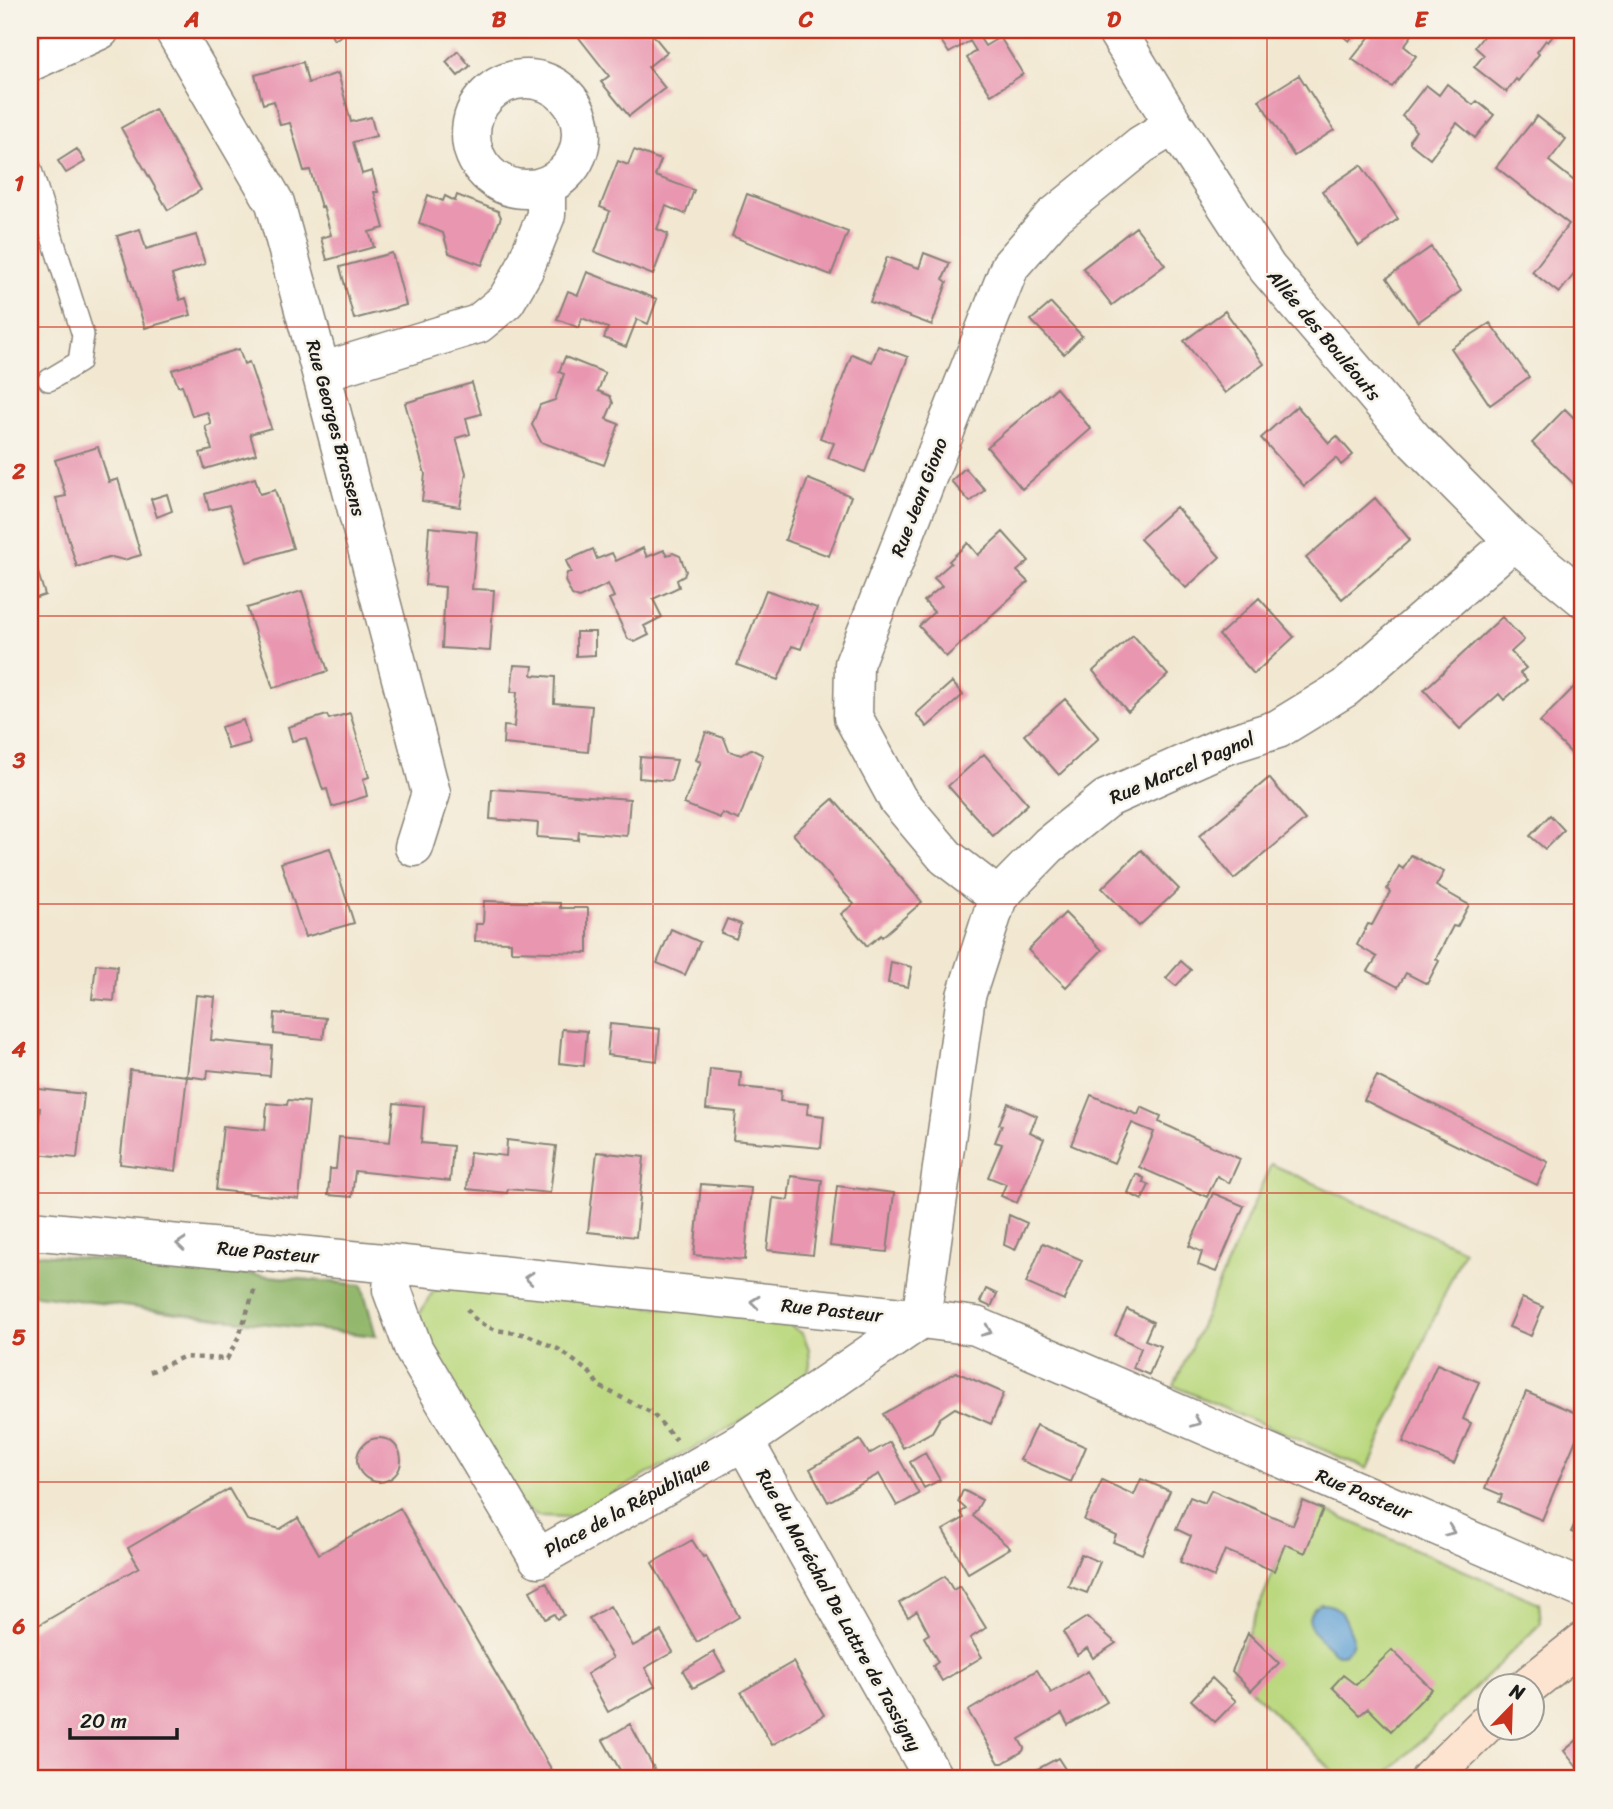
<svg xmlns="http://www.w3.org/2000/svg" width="1613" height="1809" font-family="Sriracha,sans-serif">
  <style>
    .green { fill: #bad87e; stroke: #6b7a4d; stroke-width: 2 }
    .forest { fill: #93b86d; stroke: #586a44; stroke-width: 2 }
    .water { fill: #63a3d6; stroke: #406079; stroke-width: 2 }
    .building { fill: #e996b1 }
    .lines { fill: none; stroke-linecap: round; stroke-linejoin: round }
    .service-casing { stroke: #878277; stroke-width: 24 }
    .minor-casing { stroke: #878277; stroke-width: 41 }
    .tertiary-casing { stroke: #878277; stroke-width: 41 }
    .secondary-casing { stroke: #878277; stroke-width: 41 }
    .path { stroke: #878277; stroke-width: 4.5; stroke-dasharray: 5 5; stroke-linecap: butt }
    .service { stroke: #fff; stroke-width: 21 }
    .minor { stroke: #fff; stroke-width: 38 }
    .tertiary { stroke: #fff; stroke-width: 38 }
    .secondary { stroke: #fde4d1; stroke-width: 38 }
    .oneway { stroke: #999 }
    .grid { fill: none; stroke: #c8321e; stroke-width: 2; stroke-opacity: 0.55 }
    .labels { text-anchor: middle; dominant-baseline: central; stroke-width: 5; stroke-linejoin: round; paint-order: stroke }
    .street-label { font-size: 19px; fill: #1c1c1c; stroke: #f7f3e8 }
    .neatline { fill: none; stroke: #c8321e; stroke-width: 2.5 }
    .grid-label { font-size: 23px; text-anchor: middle; font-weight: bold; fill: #c8321e }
  </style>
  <rect width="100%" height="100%" fill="#f7f3e8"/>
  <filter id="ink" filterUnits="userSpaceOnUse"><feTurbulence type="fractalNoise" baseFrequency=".0143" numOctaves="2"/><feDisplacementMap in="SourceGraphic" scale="14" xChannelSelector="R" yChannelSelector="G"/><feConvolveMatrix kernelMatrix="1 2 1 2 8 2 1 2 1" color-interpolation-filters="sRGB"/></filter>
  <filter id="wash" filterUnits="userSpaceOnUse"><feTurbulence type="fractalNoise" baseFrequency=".00686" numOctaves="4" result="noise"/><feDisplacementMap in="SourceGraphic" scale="28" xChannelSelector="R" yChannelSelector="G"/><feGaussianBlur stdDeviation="1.57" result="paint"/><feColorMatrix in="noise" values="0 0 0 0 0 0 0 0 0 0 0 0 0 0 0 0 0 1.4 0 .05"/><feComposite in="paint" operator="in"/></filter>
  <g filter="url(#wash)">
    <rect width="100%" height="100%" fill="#f2e8d2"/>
    <!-- green -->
    <path class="green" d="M1271 1164 1464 1250 1368 1469 1174 1386Z
      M442 1287 780 1319 803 1334 809 1349 810 1364 807 1377 797 1390 571 1517 539 1516 521 1506 420 1334 419 1315 432 1293Z
      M1303 1501 1539 1603 1541 1623 1382 1779H1341L1232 1671Z"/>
    <!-- forest -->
    <path class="forest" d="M30 1253 362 1285 376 1336 224 1319 30 1294Z"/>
    <!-- water -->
    <path class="water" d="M1320 1604C1336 1604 1343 1611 1348 1625 1350 1631 1353 1634 1353 1641 1352 1648 1346 1655 1338 1654 1333 1653 1329 1647 1325 1644 1311 1631 1300 1617 1320 1604Z"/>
    <g id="blocks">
      <!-- building -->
      <path class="building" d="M328 30H351L334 40Z
        M573 30H649L667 52 648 67 665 88 629 116 601 82 609 76Z
        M934 30H985L978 35 985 46 1000 37 1023 74 991 95 967 58 976 51 970 41 949 53Z
        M1335 30H1357L1349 41Z
        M1375 30H1405L1412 35 1404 46 1416 56 1392 87 1352 59Z
        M1488 30H1558L1548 42 1546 40 1537 52 1539 54 1518 81 1516 79 1506 92 1474 67 1484 55 1475 47Z
        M458 51 470 66 458 76 446 62Z
        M303 62 308 83 338 73 351 122 371 117 376 136 353 142 362 174 372 171 378 192H374L384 228 369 232 374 247 327 260 321 238 331 235 323 206 321 207 310 170 304 171 290 123 280 125 274 101 263 104 255 75Z
        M1299 75 1334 130 1294 156 1259 100Z
        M1447 84 1473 105 1477 101 1494 115 1475 138 1457 123 1430 159 1410 143V139L1416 131 1413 128 1414 126 1402 116 1426 85 1439 95Z
        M155 109 201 190 168 210 121 128Z
        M1537 116 1566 139 1549 161 1583 188V263L1559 293 1532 272 1569 224 1496 167Z
        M77 149 85 162 66 173 58 161Z
        M634 150 661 160 655 176 694 190 685 214 666 206 657 229 668 234 653 275 595 252 610 211 600 207 618 161 628 165Z
        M1361 165 1398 219 1359 246 1322 191Z
        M747 194 848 232 831 275 732 236Z
        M428 195 443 201 445 196 455 201 457 195 498 211 501 217 482 265 449 253 443 233 419 223Z
        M1136 227 1165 265 1112 305 1083 268Z
        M140 229 146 249 196 235 205 264 172 275 180 300 186 298 191 315 145 328 117 236Z
        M1431 247 1461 291 1418 322 1387 278Z
        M392 253 406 305 354 319 340 267Z
        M924 253 950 263 943 279 947 282 932 325 870 302 887 257 919 268Z
        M587 272 657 299 648 324 637 319 626 347 604 338 608 328 582 318 579 328 557 319 568 291 578 295Z
        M1051 303 1082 336 1064 354 1031 320Z
        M1225 311 1264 364 1225 393 1184 341Z
        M1490 323 1529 377 1490 405 1451 348Z
        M878 346 908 357 865 472 828 458 834 443 820 438 852 354 872 362Z
        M239 349 244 364 249 362 271 428 250 434 256 454 205 469 200 453 212 450 205 426 211 424 207 412 192 416 182 385 178 386 172 370Z
        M565 357 605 373 598 391 610 396 613 403 606 419 619 424 604 465 541 442 532 425 540 405 555 400 564 374 559 372Z
        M472 383 481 414 466 418 470 434 456 438 466 473 460 507 422 501 425 474 405 403Z
        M1056 388 1091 429 1022 489 987 447Z
        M1297 406 1329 443 1337 436 1353 455 1341 465 1336 458 1304 486 1261 438Z
        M1565 409 1583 427V486L1580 490 1532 443Z
        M98 447 109 482 118 479 141 555 124 560 112 557 77 567 56 498 66 496 55 460Z
        M965 468 985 490 970 502 951 481Z
        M255 478 260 494 275 490 293 548 247 562 229 505 209 510 205 494Z
        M808 479 851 496 829 556 785 540Z
        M167 494 172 511 157 517 151 499Z
        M1375 498 1410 540 1342 599 1306 558Z
        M1176 507 1220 557 1186 588 1140 539Z
        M429 527 477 532 472 589 494 590 490 651 442 648 445 587 425 585Z
        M1003 532 1029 561 1017 571 1028 582 946 657 919 626 934 612 924 601 942 586 934 578 951 563 949 561 968 543 978 555Z
        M30 547 45 595 30 600Z
        M643 548 647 557 664 550 667 555 673 553 680 556 686 571 684 576 677 580 679 587 653 599 662 617 644 626 649 635 635 642 628 639 609 599 614 597 608 584 579 598 572 595 565 581 567 573 571 572 566 561 593 549 597 559 612 553 616 561Z
        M766 590 817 608 801 649 792 646 778 680 737 665Z
        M302 591 328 671 273 688 247 608Z
        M1259 598 1294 637 1254 674 1219 635Z
        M1502 617 1524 640 1511 652 1526 668 1520 673 1527 680 1504 700 1499 694 1460 729 1424 690Z
        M576 632H595V655L576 656Z
        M1133 635 1168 675 1128 712 1093 671Z
        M514 665 533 666 532 675 555 677 554 703 592 706 588 752 503 744 504 726 514 727 517 692H511Z
        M952 682 963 695 927 727 916 714Z
        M1579 682 1583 686V765L1540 722Z
        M1065 699 1099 738 1059 775 1024 735Z
        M350 713 369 777 363 779 367 796 332 807 327 789 323 790 306 738 292 741 288 727 327 715 329 719Z
        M243 720 250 743 228 749 221 727Z
        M706 732 724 738 729 751 741 755 751 749 763 755 739 820 722 813 720 818 684 804 701 762 696 760Z
        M984 754 1028 804 993 836 948 786Z
        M640 757 677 760 671 781 639 778Z
        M1269 778 1305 820 1234 879 1199 836Z
        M492 789 630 799 627 836 579 832 578 840 537 837 538 823 490 819Z
        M833 799 922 902 882 937 881 935 867 946 841 914 854 904 793 834Z
        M1550 815 1564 830 1545 849 1530 836Z
        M330 848 354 923 305 937 281 863Z
        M1141 850 1179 889 1139 926 1102 888Z
        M1411 855 1444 872 1436 886 1469 905 1457 927 1453 926 1436 959 1439 961 1427 984 1406 973 1398 987 1368 971 1377 957 1357 945 1368 924 1372 925 1390 892 1387 889 1399 866 1403 869Z
        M484 901 560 903V908H588V953L511 951V942L475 941 476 924H483Z
        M1065 913 1102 950 1066 987 1028 950Z
        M727 919 741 924 736 939 721 933Z
        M671 929 700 942 685 975 657 963Z
        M1181 961 1191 970 1176 986 1166 978Z
        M891 962 912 967 908 987 888 983Z
        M96 964 117 966 114 1001 92 999Z
        M196 995 215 997 211 1040 272 1046 270 1076 208 1070 207 1079 187 1076Z
        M275 1013 326 1018 323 1039 274 1034Z
        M610 1024 660 1029 657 1061 607 1055Z
        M562 1029 587 1031 584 1066 559 1063Z
        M710 1069 741 1072 740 1087 781 1091 780 1101 808 1104 807 1114 824 1116 821 1148 733 1140 736 1112 706 1109Z
        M130 1070 187 1076 176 1171 120 1164Z
        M1377 1076 1548 1162 1537 1185 1364 1100Z
        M30 1088 84 1094 77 1158 36 1154 40 1108 30 1107Z
        M1091 1095 1138 1115 1141 1107 1161 1116 1159 1122 1240 1159 1229 1183 1217 1176 1207 1197 1139 1167 1154 1132 1132 1123 1114 1163 1071 1145Z
        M288 1100 309 1102 299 1199 216 1190 223 1126 265 1130 267 1103 287 1105Z
        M394 1103 424 1106 421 1143 453 1146 450 1181 355 1171 352 1197 328 1195 330 1169H336L339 1137 390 1142Z
        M1008 1103 1037 1116 1030 1132 1044 1139 1017 1203 1001 1196 1006 1184 988 1177 1002 1144 995 1142 1002 1125 999 1124Z
        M507 1140 556 1146 550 1193 508 1189 507 1193 467 1189 470 1152 506 1156Z
        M597 1152 644 1157 636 1237 588 1232Z
        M1136 1174 1144 1178 1143 1182 1149 1185 1142 1200 1128 1193Z
        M791 1176 822 1180 813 1255 767 1250 773 1198 788 1200Z
        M701 1184 751 1188 745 1260 694 1255Z
        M837 1186 894 1193 887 1252 830 1246Z
        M1213 1193 1244 1206 1216 1272 1198 1265 1202 1252 1189 1246Z
        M1009 1215 1027 1223 1015 1250 1004 1245Z
        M1043 1243 1082 1260 1064 1300 1026 1283Z
        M986 1289 997 1294 991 1307 980 1302Z
        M1522 1298 1543 1307 1531 1336 1509 1327Z
        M1127 1309 1153 1322 1145 1340 1161 1346 1149 1375 1133 1368 1141 1348 1115 1335Z
        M1437 1364 1479 1382 1463 1419 1471 1423 1454 1464 1403 1442Z
        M956 1372 1004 1393 991 1424 955 1408 940 1418 932 1432 903 1448 883 1414Z
        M1526 1392 1583 1416V1423L1542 1520 1499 1502 1502 1495 1485 1488Z
        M1036 1425 1086 1447 1071 1482 1020 1460Z
        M357 1460a22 22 0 1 1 44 0a22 22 0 1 1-44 0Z
        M860 1440 869 1454 890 1442 919 1494 897 1506 879 1474 828 1502 810 1469Z
        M925 1453 940 1480 924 1488 910 1462Z
        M1141 1479 1170 1491 1142 1554 1113 1542 1116 1535 1084 1520 1102 1480 1134 1495Z
        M229 1489 247 1520 280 1529 298 1518 319 1554 400 1508 557 1779H30V1630L139 1567 128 1548Z
        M963 1490 982 1500 973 1516 1010 1548 968 1573 943 1530 964 1518 961 1512 966 1509 958 1502Z
        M1211 1490 1293 1525 1303 1501 1323 1509 1305 1553 1285 1544 1274 1571 1225 1550 1214 1577 1180 1562 1191 1536 1176 1529 1190 1497 1205 1503Z
        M1583 1506V1537L1571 1532Z
        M692 1540 703 1557 706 1556 739 1617 697 1642 652 1563Z
        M1081 1554 1100 1562 1087 1593 1068 1586Z
        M945 1576 953 1590 960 1586 986 1628 970 1638 982 1657 942 1681 933 1666 938 1662 924 1637 929 1634 917 1611 908 1617 899 1603Z
        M546 1582 564 1615 557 1619 554 1614 545 1619 530 1591Z
        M610 1606 633 1646 661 1631 673 1652 645 1668 655 1686 608 1712 587 1674 613 1658 589 1618Z
        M1087 1617 1116 1643 1093 1658 1087 1648 1077 1655 1063 1632Z
        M1248 1633 1279 1663 1251 1691 1232 1671Z
        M1392 1650 1432 1689 1391 1731 1368 1708 1360 1715 1332 1687 1343 1675 1356 1685Z
        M714 1652 725 1671 693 1688 683 1671Z
        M793 1662 824 1715 772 1745 741 1692Z
        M1037 1670 1051 1693 1088 1671 1107 1702 1068 1725 1062 1714 1019 1739 1024 1748 1023 1751 1003 1763H999L968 1711Z
        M1212 1678 1236 1701 1215 1722 1191 1700Z
        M630 1724 660 1779H625L603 1740Z
        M1583 1735V1775L1564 1751Z
        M1058 1758 1067 1772 1056 1779H1019Z"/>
    </g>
  </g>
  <g filter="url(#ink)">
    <use href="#blocks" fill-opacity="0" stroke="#878277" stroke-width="2"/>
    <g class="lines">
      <!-- service casing -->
      <g class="service-casing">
        <path id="service" d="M30 167 83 335 79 362 49 380"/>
      </g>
      <!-- minor casing -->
      <g class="minor-casing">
        <path id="minor" d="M174 30 275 203 321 372 431 793 414 847
          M1116 30 1174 125 1267 268 1415 441 1514 541 1583 598
          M471 134a55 55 0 1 1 110 0a55 55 0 1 1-110 0Z
          M321 372 478 324 506 301 524 270 546 215V187
          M998 897 946 857 898 800 853 717 854 664 1010 266 1053 217 1141 145 1174 125
          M30 1230 394 1264 921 1319 976 1326 1583 1589
          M394 1264 392 1290 414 1350 538 1558 744 1441 921 1319
          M921 1319 966 996 998 897 1049 845 1106 799 1224 746 1278 729 1345 688 1514 541
          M744 1441 934 1779"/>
      </g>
      <!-- tertiary casing -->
      <g class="tertiary-casing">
        <path id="tertiary" d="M30 62 100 30"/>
      </g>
      <!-- secondary casing -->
      <g class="secondary-casing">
        <path id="secondary" d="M1528 1686 1583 1642
          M1430 1779 1490 1720"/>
      </g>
      <!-- path -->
      <path class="path" d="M467 1309 474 1318 485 1326 496 1330 528 1335 560 1350 590 1373 599 1386 652 1413 676 1440
        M150 1372 183 1357 227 1359 239 1336 255 1288"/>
      <!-- service -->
      <use href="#service" class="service"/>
      <!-- minor -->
      <use href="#minor" class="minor"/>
      <!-- tertiary -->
      <use href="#tertiary" class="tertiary"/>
      <!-- secondary -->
      <use href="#secondary" class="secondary"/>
    </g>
    <!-- one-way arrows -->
    <defs><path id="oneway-chevron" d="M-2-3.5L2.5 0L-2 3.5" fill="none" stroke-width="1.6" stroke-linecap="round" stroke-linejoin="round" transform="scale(1.75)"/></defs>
    <g class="oneway">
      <use href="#oneway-chevron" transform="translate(181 1244) rotate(-175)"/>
      <use href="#oneway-chevron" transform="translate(529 1278) rotate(-174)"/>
      <use href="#oneway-chevron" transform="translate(755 1302) rotate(-174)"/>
      <use href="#oneway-chevron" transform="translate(987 1331) rotate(23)"/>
      <use href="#oneway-chevron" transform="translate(1196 1422) rotate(23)"/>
      <use href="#oneway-chevron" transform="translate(1450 1531) rotate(23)"/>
    </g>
  </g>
  <!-- grid -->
  <path class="grid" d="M346 30V1779M653 30V1779M960 30V1779M1267 30V1779M30 327H1583M30 616H1583M30 904H1583M30 1193H1583M30 1482H1583"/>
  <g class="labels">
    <!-- street labels -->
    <g class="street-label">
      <text transform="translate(1324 335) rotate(50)">Allée des Bouléouts</text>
      <text transform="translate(336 428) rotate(75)">Rue Georges Brassens</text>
      <text transform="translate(919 497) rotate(-69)">Rue Jean Giono</text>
      <text transform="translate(1182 768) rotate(-23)">Rue Marcel Pagnol</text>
      <text transform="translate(268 1252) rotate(5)">Rue Pasteur</text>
      <text transform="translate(832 1310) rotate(6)">Rue Pasteur</text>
      <text transform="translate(1364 1494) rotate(23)">Rue Pasteur</text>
      <text transform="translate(627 1507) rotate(-29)">Place de la République</text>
      <text transform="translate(839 1610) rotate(61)">Rue du Maréchal De Lattre de Tassigny</text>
    </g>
  </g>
  <!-- margin -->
  <rect width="1613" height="1809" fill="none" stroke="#f7f3e8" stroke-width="77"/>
  <!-- north arrow -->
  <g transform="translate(1511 1707) rotate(23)"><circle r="33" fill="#f7f3e8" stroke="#9f9d96" stroke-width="2"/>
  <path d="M0-5L12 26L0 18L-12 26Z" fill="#c8321e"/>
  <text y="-10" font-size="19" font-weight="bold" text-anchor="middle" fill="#1c1c1c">N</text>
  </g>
  <!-- scale -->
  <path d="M70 1728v10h107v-10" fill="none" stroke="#1c1c1c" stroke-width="3.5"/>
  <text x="80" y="1728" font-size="21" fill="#1c1c1c" stroke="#f7f3e8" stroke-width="5" paint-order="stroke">20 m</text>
  <rect x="38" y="38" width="1536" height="1732" class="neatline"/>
  <g class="grid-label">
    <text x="192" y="27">A</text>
    <text x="499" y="27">B</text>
    <text x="806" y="27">C</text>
    <text x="1114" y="27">D</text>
    <text x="1421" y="27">E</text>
    <text x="19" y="191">1</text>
    <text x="19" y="479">2</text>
    <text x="19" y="768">3</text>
    <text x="19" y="1057">4</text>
    <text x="19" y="1345">5</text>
    <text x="19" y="1634">6</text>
  </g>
</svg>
